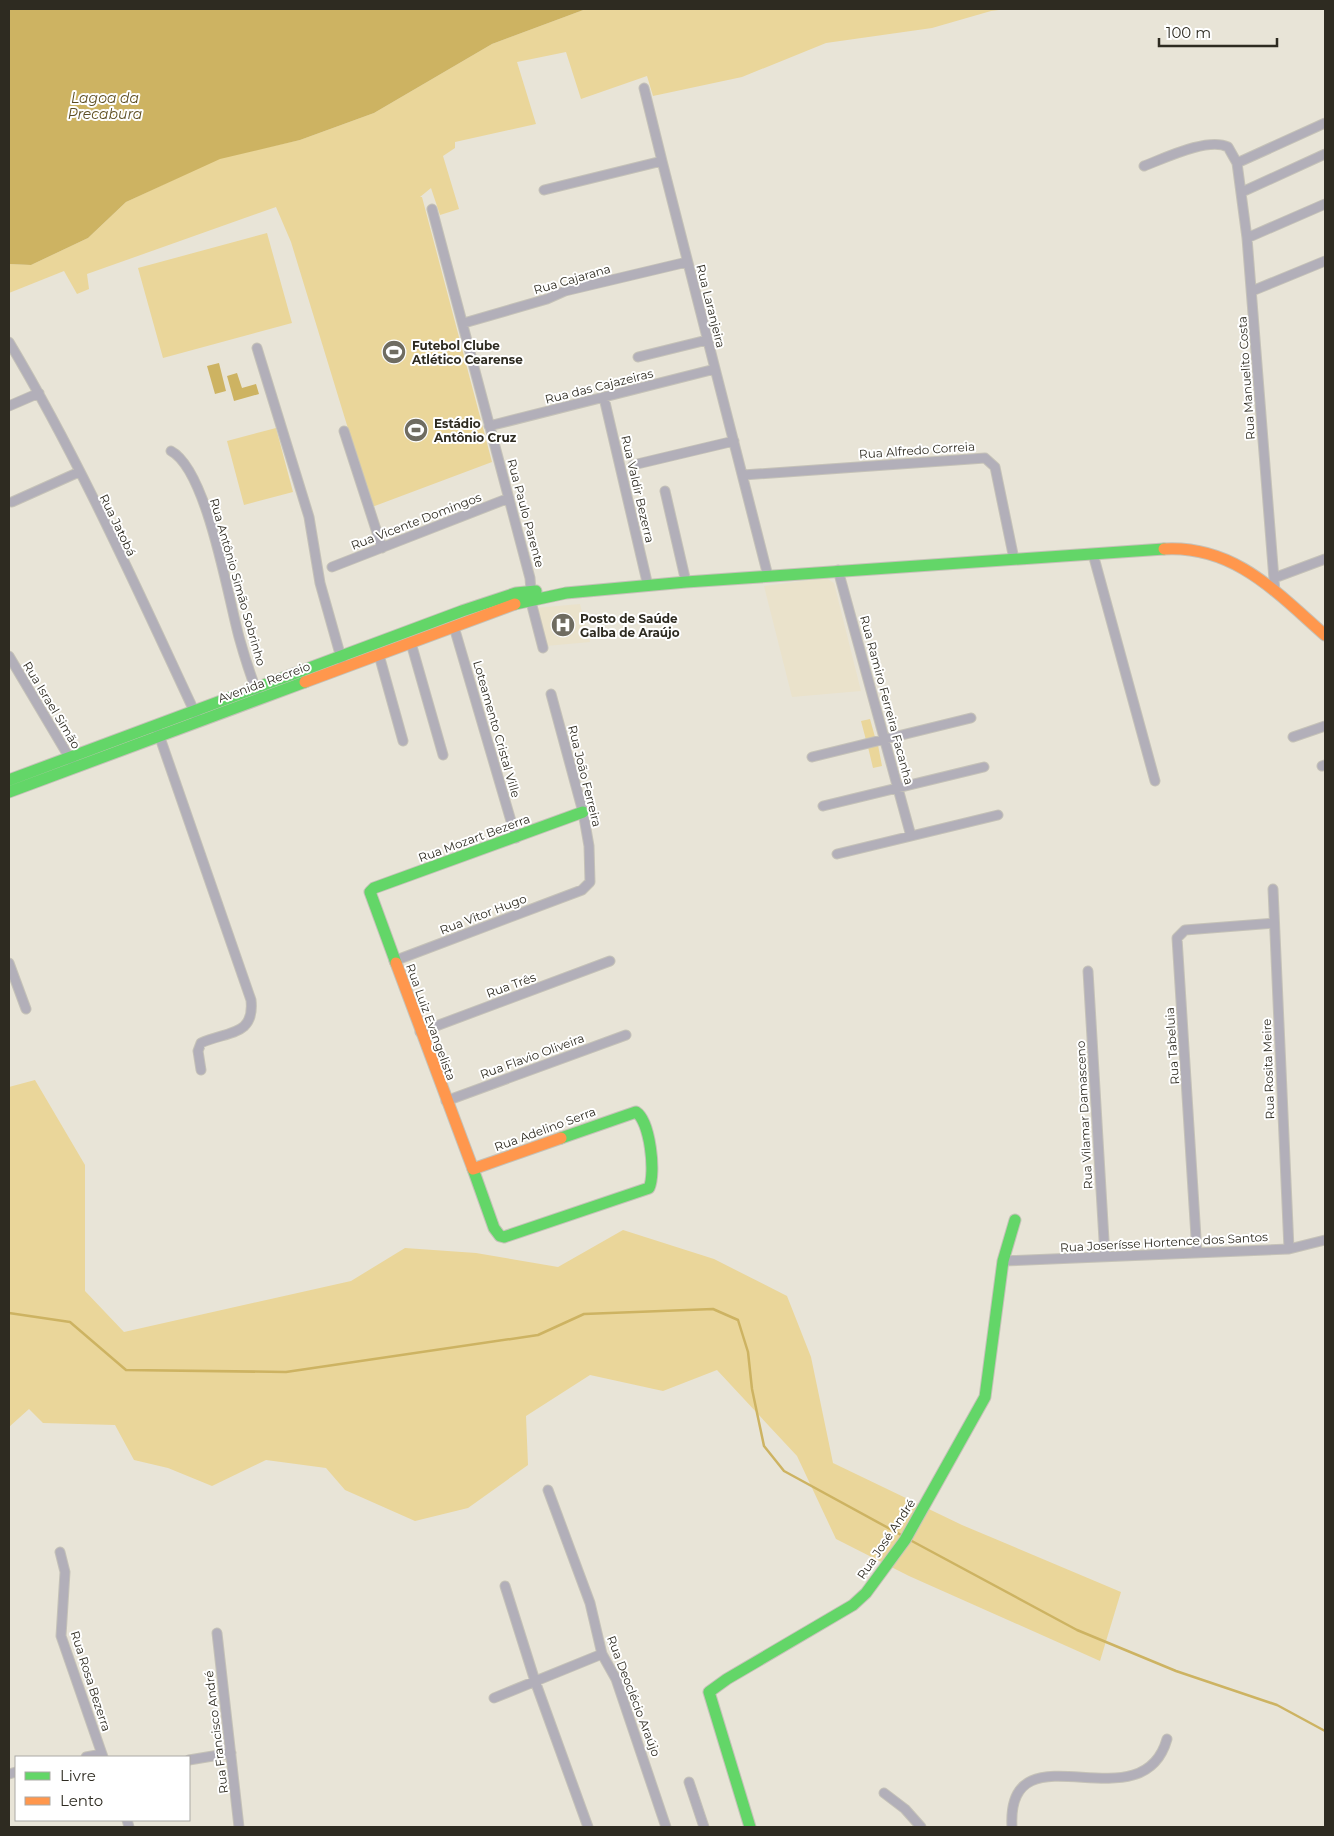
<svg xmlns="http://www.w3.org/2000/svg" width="1334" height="1836" font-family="Montserrat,sans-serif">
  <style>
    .built { fill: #eae2cb }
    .green { fill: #ead69a }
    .water { fill: #cdb362 }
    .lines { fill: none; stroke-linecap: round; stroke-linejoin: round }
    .stream { stroke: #cdb362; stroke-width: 2.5 }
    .street-casing { stroke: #c5c2b8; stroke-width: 11 }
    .fast-casing { stroke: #c5c2b8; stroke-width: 13 }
    .slow-casing { stroke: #c5c2b8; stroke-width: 13 }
    .street { stroke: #b2afb9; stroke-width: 9 }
    .fast { stroke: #63d668; stroke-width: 11 }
    .slow { stroke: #ff974d; stroke-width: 11 }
    .labels { text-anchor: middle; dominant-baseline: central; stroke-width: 4; stroke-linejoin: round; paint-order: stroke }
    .street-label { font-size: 12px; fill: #2e2b21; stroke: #fff }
    .poi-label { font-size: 12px; font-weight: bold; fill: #2e2b21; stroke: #fff; text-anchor: start }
    .water-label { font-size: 14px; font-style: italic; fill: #5d4e23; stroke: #fff }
  </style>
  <rect width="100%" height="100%" fill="#e8e4d7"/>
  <!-- built -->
  <path class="built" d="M826 578 834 583 861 691 792 697 764 586Z
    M580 604 590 642 546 646 535 608Z"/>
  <!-- green -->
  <path class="green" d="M586 9H1007L991 11 932 28 826 43 742 77 653 96 647 76 581 99 566 52 517 62 536 124 455 142V148L443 156 459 209 440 215 431 188 420 197H422L492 462 372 507 291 242 276 207 87 274 89 289 77 294 64 271 9 293V264L31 265 88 238 126 202 220 158 300 140 374 113 492 44Z
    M267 233 292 323 163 358 138 268Z
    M276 428 293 492 244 505 227 441Z
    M870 719 875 737 866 740 861 721Z
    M878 745 882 766 873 768 868 747Z
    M35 1080 85 1165V1291L124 1332 351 1281 405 1248 476 1253 558 1267 623 1230 714 1259 787 1296 811 1357 833 1463 962 1525 1121 1592 1100 1661 909 1576 836 1539 797 1456 717 1370 663 1391 590 1375 526 1416 528 1465 468 1508 415 1521 345 1490 326 1468 266 1460 212 1486 168 1468 134 1460 115 1425 43 1423 29 1409 9 1427V1087Z"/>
  <!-- water -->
  <path class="water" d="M9 9H586L492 44 374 113 300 140 220 159 126 202 88 238 31 265 9 264Z
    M219 363 226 391 215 394 207 366Z
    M237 373 242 388 256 384 259 394 234 401 227 376Z"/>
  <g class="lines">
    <!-- stream -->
    <path class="stream" d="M9 1313 70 1322 126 1370 286 1372 538 1335 584 1314 713 1309 738 1320 748 1352 752 1389 764 1446 784 1471 903 1536
      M910 1540 1077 1630 1176 1671 1277 1705 1325 1731"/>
    <!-- street casing -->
    <g class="street-casing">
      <path id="street" d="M644 88 662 161
        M1237 163 1325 123
        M1144 166C1165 158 1208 137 1228 147L1237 163 1247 238 1275 592
        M544 190 662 161 768 576
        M1242 192 1325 154
        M432 209 530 578 531 591
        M1247 238 1325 204
        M1252 291 1325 261
        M464 323 547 299 565 291 687 262
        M9 342C80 461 137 589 196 715
        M257 348 309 517 320 583 342 661
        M638 357 707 340
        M604 398 648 586
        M9 406 39 393
        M489 426 715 369
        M344 431 382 548
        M171 451C207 470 228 597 239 637 244 655 250 674 257 692
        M633 465 734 441
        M743 475 985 458 995 467 1014 559
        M665 491 686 582
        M12 502 79 472
        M1093 554 1155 781
        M332 567 509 498
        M838 570 911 836
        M1274 578 1325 559
        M530 598 543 648
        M454 627 516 838
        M411 643 443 755
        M379 655 403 741
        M9 656 72 762
        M158 732 251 1000C255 1037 226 1031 201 1043L198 1051 201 1070
        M1293 737 1325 726
        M812 757 971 718
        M1322 766 1325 765
        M823 806 984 767
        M837 854 998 815
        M1273 889 1289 1249
        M394 961 582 890 590 882 589 846 583 812 551 694
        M9 963 26 1009
        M1088 971 1105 1257
        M420 1032 610 961
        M446 1101 626 1035
        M1197 1253 1177 938 1185 930 1274 923
        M1003 1261 1289 1249 1325 1240
        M548 1490 590 1603 602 1654 616 1679 666 1827
        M60 1552 65 1572 61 1636 103 1757
        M505 1586 535 1681 588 1827
        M217 1633 239 1827
        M494 1698 602 1654
        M86 1757 102 1754
        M189 1760 231 1753
        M9 1774 16 1772
        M689 1782 704 1827
        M884 1793 905 1809 921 1827
        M127 1820 129 1827
        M1012 1827C1006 1722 1142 1828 1167 1739"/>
    </g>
    <!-- fast casing -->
    <g class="fast-casing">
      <path id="fast" d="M515 604 566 593 686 582 1164 549
        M9 780 462 611 516 593 536 591
        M9 792 305 682
        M396 963 370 892 374 888 583 812
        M473 1169 494 1228 500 1236 504 1237 649 1188C656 1173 650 1121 636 1112L561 1138
        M750 1827 709 1692 727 1679 853 1605 866 1593 905 1540 985 1397 1003 1261 1015 1220"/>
    </g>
    <!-- slow casing -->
    <g class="slow-casing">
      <path id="slow" d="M1164 549C1234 545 1276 592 1325 635
        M305 682 515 604
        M396 963 473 1169 561 1138"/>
    </g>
    <!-- street -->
    <use href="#street" class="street"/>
    <!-- fast -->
    <use href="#fast" class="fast"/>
    <!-- slow -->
    <use href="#slow" class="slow"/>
  </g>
  <!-- icons -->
  <defs>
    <g id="stadium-disc" transform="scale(1.25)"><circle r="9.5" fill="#6f6c61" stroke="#fff"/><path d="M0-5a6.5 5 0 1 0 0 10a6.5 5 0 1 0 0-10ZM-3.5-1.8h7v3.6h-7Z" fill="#fff"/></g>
    <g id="hospital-disc" transform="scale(1.25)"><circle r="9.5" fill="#6f6c61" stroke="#fff"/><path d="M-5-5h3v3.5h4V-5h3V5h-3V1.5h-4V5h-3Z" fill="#fff"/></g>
  </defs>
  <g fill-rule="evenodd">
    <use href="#stadium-disc" x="394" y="352"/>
    <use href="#stadium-disc" x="416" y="430"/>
    <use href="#hospital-disc" x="563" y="625"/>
  </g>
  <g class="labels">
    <!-- street labels -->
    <g class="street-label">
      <text transform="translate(572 279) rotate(-16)">Rua Cajarana</text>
      <text transform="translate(711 306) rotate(76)">Rua Laranjeira</text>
      <text transform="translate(1246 378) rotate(-94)">Rua Manuelito Costa</text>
      <text transform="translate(599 386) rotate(-14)">Rua das Cajazeiras</text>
      <text transform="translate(917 450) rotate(-4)">Rua Alfredo Correia</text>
      <text transform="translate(638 489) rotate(77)">Rua Valdir Bezerra</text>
      <text transform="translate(526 513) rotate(75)">Rua Paulo Parente</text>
      <text transform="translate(416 521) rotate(-21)">Rua Vicente Domingos</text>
      <text transform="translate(118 525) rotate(64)">Rua Jatobá</text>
      <text transform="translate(238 582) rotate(74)">Rua Antônio Simão Sobrinho</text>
      <text transform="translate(264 682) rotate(-20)">Avenida Recreio</text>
      <text transform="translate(887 700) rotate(75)">Rua Ramiro Ferreira Facanha</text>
      <text transform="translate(52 705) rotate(59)">Rua Israel Simão</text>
      <text transform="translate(497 729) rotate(74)">Loteamento Cristal Ville</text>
      <text transform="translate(585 776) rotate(76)">Rua João Ferreira</text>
      <text transform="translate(474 838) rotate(-20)">Rua Mozart Bezerra</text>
      <text transform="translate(483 914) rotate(-21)">Rua Vitor Hugo</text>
      <text transform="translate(511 985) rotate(-20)">Rua Três</text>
      <text transform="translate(431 1022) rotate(70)">Rua Luiz Evangelista</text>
      <text transform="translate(1172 1046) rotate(-94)">Rua Tabeluia</text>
      <text transform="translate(532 1056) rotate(-20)">Rua Flavio Oliveira</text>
      <text transform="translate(1268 1069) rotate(-92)">Rua Rosita Meire</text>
      <text transform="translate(1084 1115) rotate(-93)">Rua Vilamar Damasceno</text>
      <text transform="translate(545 1129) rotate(-20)">Rua Adelino Serra</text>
      <text transform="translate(1164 1242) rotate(-3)">Rua Joserísse Hortence dos Santos</text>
      <text transform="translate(886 1539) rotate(-56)">Rua José André</text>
      <text transform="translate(91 1681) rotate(72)">Rua Rosa Bezerra</text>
      <text transform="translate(634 1696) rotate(69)">Rua Deoclécio Araújo</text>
      <text transform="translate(216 1732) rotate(-97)">Rua Francisco André</text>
    </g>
    <!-- poi labels -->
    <g class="poi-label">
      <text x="412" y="345">Futebol Clube<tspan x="412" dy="14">Atlético Cearense</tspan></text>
      <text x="434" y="423">Estádio<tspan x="434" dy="14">Antônio Cruz</tspan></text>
      <text x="580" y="618">Posto de Saúde<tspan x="580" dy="14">Galba de Araújo</tspan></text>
    </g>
    <!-- water labels -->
    <g class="water-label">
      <text x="105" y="98">Lagoa da<tspan x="105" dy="16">Precabura</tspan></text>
    </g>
  </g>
  <!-- border -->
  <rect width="1334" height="1836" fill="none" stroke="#2e2b21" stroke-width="20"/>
  <!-- legend -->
  <rect x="15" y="1756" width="175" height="65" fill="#ffffff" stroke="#abaaa6"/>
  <rect x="25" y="1772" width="25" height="8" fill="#63d668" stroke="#abaaa6"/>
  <text x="60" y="1781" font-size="15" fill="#2e2b21">Livre</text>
  <rect x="25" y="1797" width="25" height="8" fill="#ff974d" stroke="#abaaa6"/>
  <text x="60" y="1806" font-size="15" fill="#2e2b21">Lento</text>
  <!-- scale -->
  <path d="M1159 38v8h118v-8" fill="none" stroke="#2e2b21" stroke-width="2.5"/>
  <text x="1166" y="38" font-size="15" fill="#2e2b21" stroke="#ffffff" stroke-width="4" paint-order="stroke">100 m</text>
</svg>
